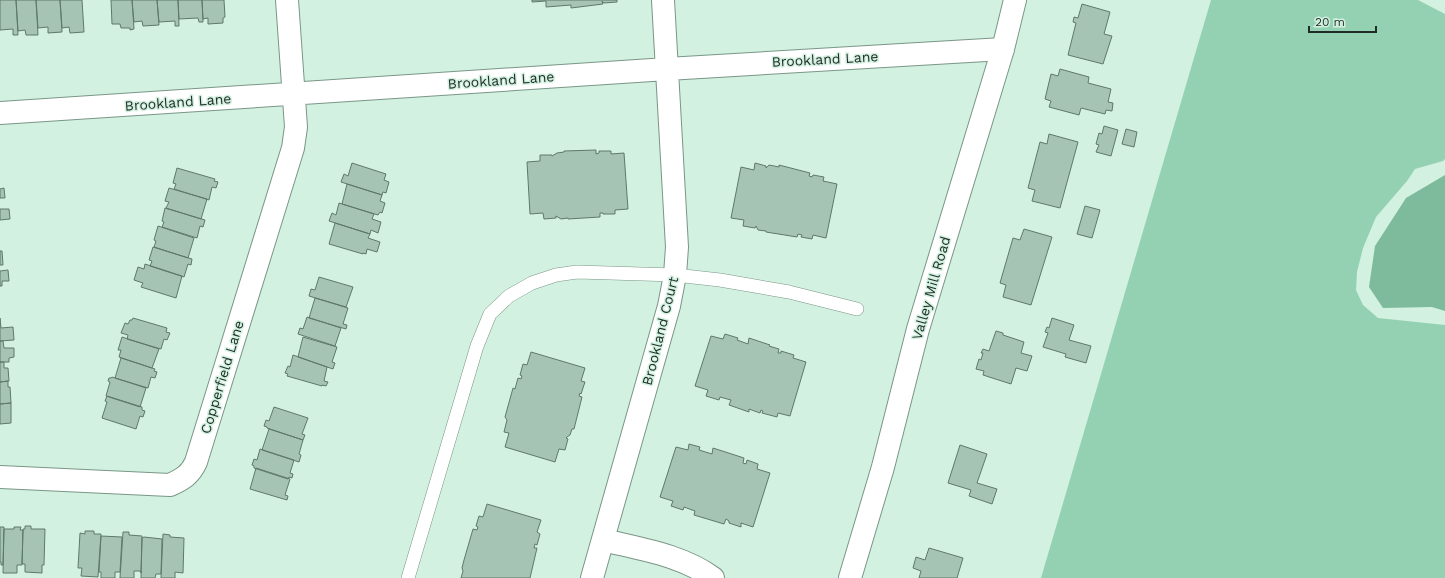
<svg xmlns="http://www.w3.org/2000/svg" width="1445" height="578" font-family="'Work Sans',sans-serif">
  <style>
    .green { fill: #94d1b2 }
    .forest { fill: #7dbb9c }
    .building { fill: #a6c4b4; stroke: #5e796b }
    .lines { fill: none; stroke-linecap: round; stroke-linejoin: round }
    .lane-casing { stroke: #7a9687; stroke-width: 14 }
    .street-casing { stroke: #7a9687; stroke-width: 24 }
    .secondary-casing { stroke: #7a9687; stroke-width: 24 }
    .lane { stroke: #fff; stroke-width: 13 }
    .street { stroke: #fff; stroke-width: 22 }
    .secondary { stroke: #fff; stroke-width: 22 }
    .labels { text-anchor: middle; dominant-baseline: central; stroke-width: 3; stroke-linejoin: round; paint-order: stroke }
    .street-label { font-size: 14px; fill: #1f2b25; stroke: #d2f1e0 }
  </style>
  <rect width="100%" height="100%" fill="#d2f1e0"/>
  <!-- green -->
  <path class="green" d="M1211 0H1418L1445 14V159L1443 161 1415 169 1407 181 1376 217 1363 248 1357 272 1356 290 1363 305 1378 318 1445 325V578H1041Z"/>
  <!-- forest -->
  <path class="forest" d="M1445 175V311L1432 307 1383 308 1369 287 1375 246 1406 198Z"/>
  <!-- building -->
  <path class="building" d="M0 0H16L18 35H13V29L0 30Z
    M16 0H36L38 35H26L25 30 18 31Z
    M36 0H60L62 32 48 33V27L38 28Z
    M60 0H82L84 32 70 33 69 27 62 28Z
    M111 0H132L134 29 130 30V28H121L120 24H112Z
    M132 0H157L159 25 143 26 142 21 134 22Z
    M157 0H178L179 26H175V21L159 22Z
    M178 0H202L203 22H199L198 18 179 19Z
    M202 0H224L225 17 223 18V23L208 24V18L203 19Z
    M532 0H617V2L604 3 602 1 603 4 571 8V5L546 7V1L532 2Z
    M1082 4 1110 12 1104 34 1112 36 1103 64 1068 55 1076 23 1073 22 1074 17 1078 18Z
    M1060 69 1089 77 1088 83 1111 89 1108 102 1113 103 1112 111 1106 110 1105 114 1081 108 1079 115 1049 107 1051 101 1045 99 1051 74 1058 76Z
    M1104 126 1118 130 1111 156 1096 152 1099 145 1096 144 1099 133 1102 134Z
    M1126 129 1137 132 1134 147 1122 144Z
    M1049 134 1078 142 1060 208 1032 201 1035 190 1028 188 1040 142 1047 144Z
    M596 150V154L599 153V151H611V154L624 153 628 209 615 210V214H603V213H600V217L568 219V218L561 219 556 216V218L544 219 543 213 530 214 527 162 540 161V155H552V156L557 153 564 152V151Z
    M352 163 386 174 384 180 389 182 386 193 383 192 382 195 379 194 341 182 344 174 348 176Z
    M755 163 766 166V168L769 165 779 167V165L810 173 809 176 812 177 813 175 824 177 823 181 837 184 826 238 813 235 812 239 801 237 802 235 798 234 797 237 766 232V231L758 230 756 226 755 228 743 226 744 220 731 218 741 167 754 170Z
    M177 168 215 179 214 181 218 182 216 188 212 187 209 200 174 189 176 184 173 183Z
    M347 184 382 195 380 201 385 203 382 213 380 212 378 215 342 204Z
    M4 188 5 198H0V189Z
    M169 188 207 199 201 219 166 208 169 202 165 201Z
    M339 203 374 214 372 219 381 222 378 233 371 230 370 234 329 221 332 213 336 215Z
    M1085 206 1100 210 1092 238 1077 234Z
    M165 208 205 220 203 227 200 226 197 238 162 227 164 222 162 221Z
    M0 209H9L10 219 0 220Z
    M335 223 370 234 368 238 380 242 377 252 367 249 366 254 363 253V254L329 244Z
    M158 226 194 238 188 258 154 247 156 241 154 240Z
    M1024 229 1052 237 1031 305 1003 297 1006 285 1000 283 1013 238 1020 240Z
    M153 247 192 259 191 265 188 264 184 277 150 266 152 261 149 260Z
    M0 251H2L3 265H0Z
    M145 264 182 276 176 298 141 287 143 283 134 280 138 267 144 269Z
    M8 270 9 281H2V286H0V271Z
    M319 277 353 287 346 307 309 296 311 289 315 290Z
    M315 298 348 308 343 324 347 325 346 329 309 318Z
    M307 317 341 328 335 346 298 334 300 328 303 329Z
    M0 318 1 328 13 327 14 340 0 341Z
    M133 318 167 328 166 332 170 333 167 340 164 339 161 349 127 339 128 335 121 333 125 323 128 324 130 320H132Z
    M1052 318 1074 325 1069 340 1091 346 1086 363 1065 357 1066 354 1043 347 1048 333 1045 332 1047 327 1049 328Z
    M996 331 1003 333V335L1024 342 1021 353 1032 356 1027 371 1016 368 1011 384 983 375 984 371 976 369 979 359 981 360 983 353H981L983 349 989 351Z
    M725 334 738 338 737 340 748 344 749 338 770 345 769 346 779 349 778 353H781V351L794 355 793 358 806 362 790 416 778 413 777 417 762 413 763 411 761 410 760 413 749 409V412L729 405 731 400 720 397 719 400 706 396 708 390 695 386 711 336 723 339Z
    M122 337 159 349 152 368 119 357 121 350H118Z
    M303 337 337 347 332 362 335 363 333 369 298 357Z
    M0 341H3L4 348H14V357L9 358V362H0Z
    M531 352 585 368 581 381 585 382 581 394 580 393 579 396 582 397 574 429H572L570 435 567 437 566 438 568 439 565 450 559 449 555 462 505 447 509 433 504 432 507 420 505 417 513 388 515 389 518 378 521 379 522 376 520 375 523 364 527 365Z
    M293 355 327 367 324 381 328 382 326 386 322 385V386L287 376 288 374 285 373 288 366 290 367Z
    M121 358 155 369 154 371 157 372 155 378 151 377 148 388 115 378Z
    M0 362H4V368H8L9 381 0 382Z
    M112 377 146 388 140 407 106 396 110 382 108 381 109 378H111Z
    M8 381V387H10L11 403 0 404V382Z
    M107 396 142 407V410L145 411 143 417 140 416 136 429 102 418 107 402 105 401Z
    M11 403V423L0 424V404Z
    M274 407 308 418 302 434 305 435 303 440 267 428V427L264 426 266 420 269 421Z
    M269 429 303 440 299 454 301 455 299 462 262 450Z
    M689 444 700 447 699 450 712 454 713 448 744 458 743 463 746 464 747 460 758 464 757 469 770 473 753 527 741 523V527L729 523V521L726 519 724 524 694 515 695 511 684 507 683 510 671 506 673 501 660 497 676 447 688 450Z
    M960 445 987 454 977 483 997 489 992 504 969 496 971 490 948 483Z
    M260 449 294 460 290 473 293 474 292 478 289 477 288 479 254 468V466L252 465 254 459 257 460Z
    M256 468 290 479 285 495 288 496 287 500 250 489Z
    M487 504 541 520 537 532 540 534 537 545 535 544 534 548H537L530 578H461L463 571 462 568 464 560 473 529 477 530 478 527 476 526 479 516 483 517Z
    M25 526H31V529H45L44 565H42V573L25 572V564H22L23 529H25Z
    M0 527H4L3 565H1V562H0Z
    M14 527H21L20 530H23L22 565H17V573H3L4 529H14Z
    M85 531H94V534H101L98 577 81 576 82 568H78L80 533 85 534Z
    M123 532H129V535L142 536 141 573 140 571H134V578H120Z
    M163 534 170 535V537L184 538 183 573 175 572V578H161Z
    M101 536 122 537 120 572H115V578H101V572H99Z
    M144 537 162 539 161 574H156L155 578H141L142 538Z
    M929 548 963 558 957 578H919L921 571 913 568 916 557 925 560Z"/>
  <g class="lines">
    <!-- lane casing -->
    <g class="lane-casing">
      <path id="lane" d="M408 578 477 346 490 314 509 296 532 283 556 275 577 272 675 275 720 280 789 292 857 309"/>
    </g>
    <!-- street casing -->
    <g class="street-casing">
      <path id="street" d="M0 113 667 69 1003 49
        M0 477 170 485C183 479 190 475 196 462L293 148 296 127 287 0
        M603 540C640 549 682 555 713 578
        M592 578 669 306 675 275 677 247 663 0"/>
    </g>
    <!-- secondary casing -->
    <g class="secondary-casing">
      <path id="secondary" d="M850 578 883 467 918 329 1003 49 1015 0"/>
    </g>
    <!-- lane -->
    <use href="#lane" class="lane"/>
    <!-- street -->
    <use href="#street" class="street"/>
    <!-- secondary -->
    <use href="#secondary" class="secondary"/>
  </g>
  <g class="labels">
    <!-- street labels -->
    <g class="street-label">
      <text transform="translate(825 59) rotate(-3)">Brookland Lane</text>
      <text transform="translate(501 80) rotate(-4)">Brookland Lane</text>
      <text transform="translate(178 102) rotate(-4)">Brookland Lane</text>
      <text transform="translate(931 288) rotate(-74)">Valley Mill Road</text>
      <text transform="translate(660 331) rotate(-76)">Brookland Court</text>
      <text transform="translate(222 377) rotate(-73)">Copperfield Lane</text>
    </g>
  </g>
  <!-- scale -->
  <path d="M1309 26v6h67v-6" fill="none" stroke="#1f2b25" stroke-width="2"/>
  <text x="1315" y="26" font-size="12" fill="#1f2b25" stroke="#d2f1e0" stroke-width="3" paint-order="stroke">20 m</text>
</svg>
